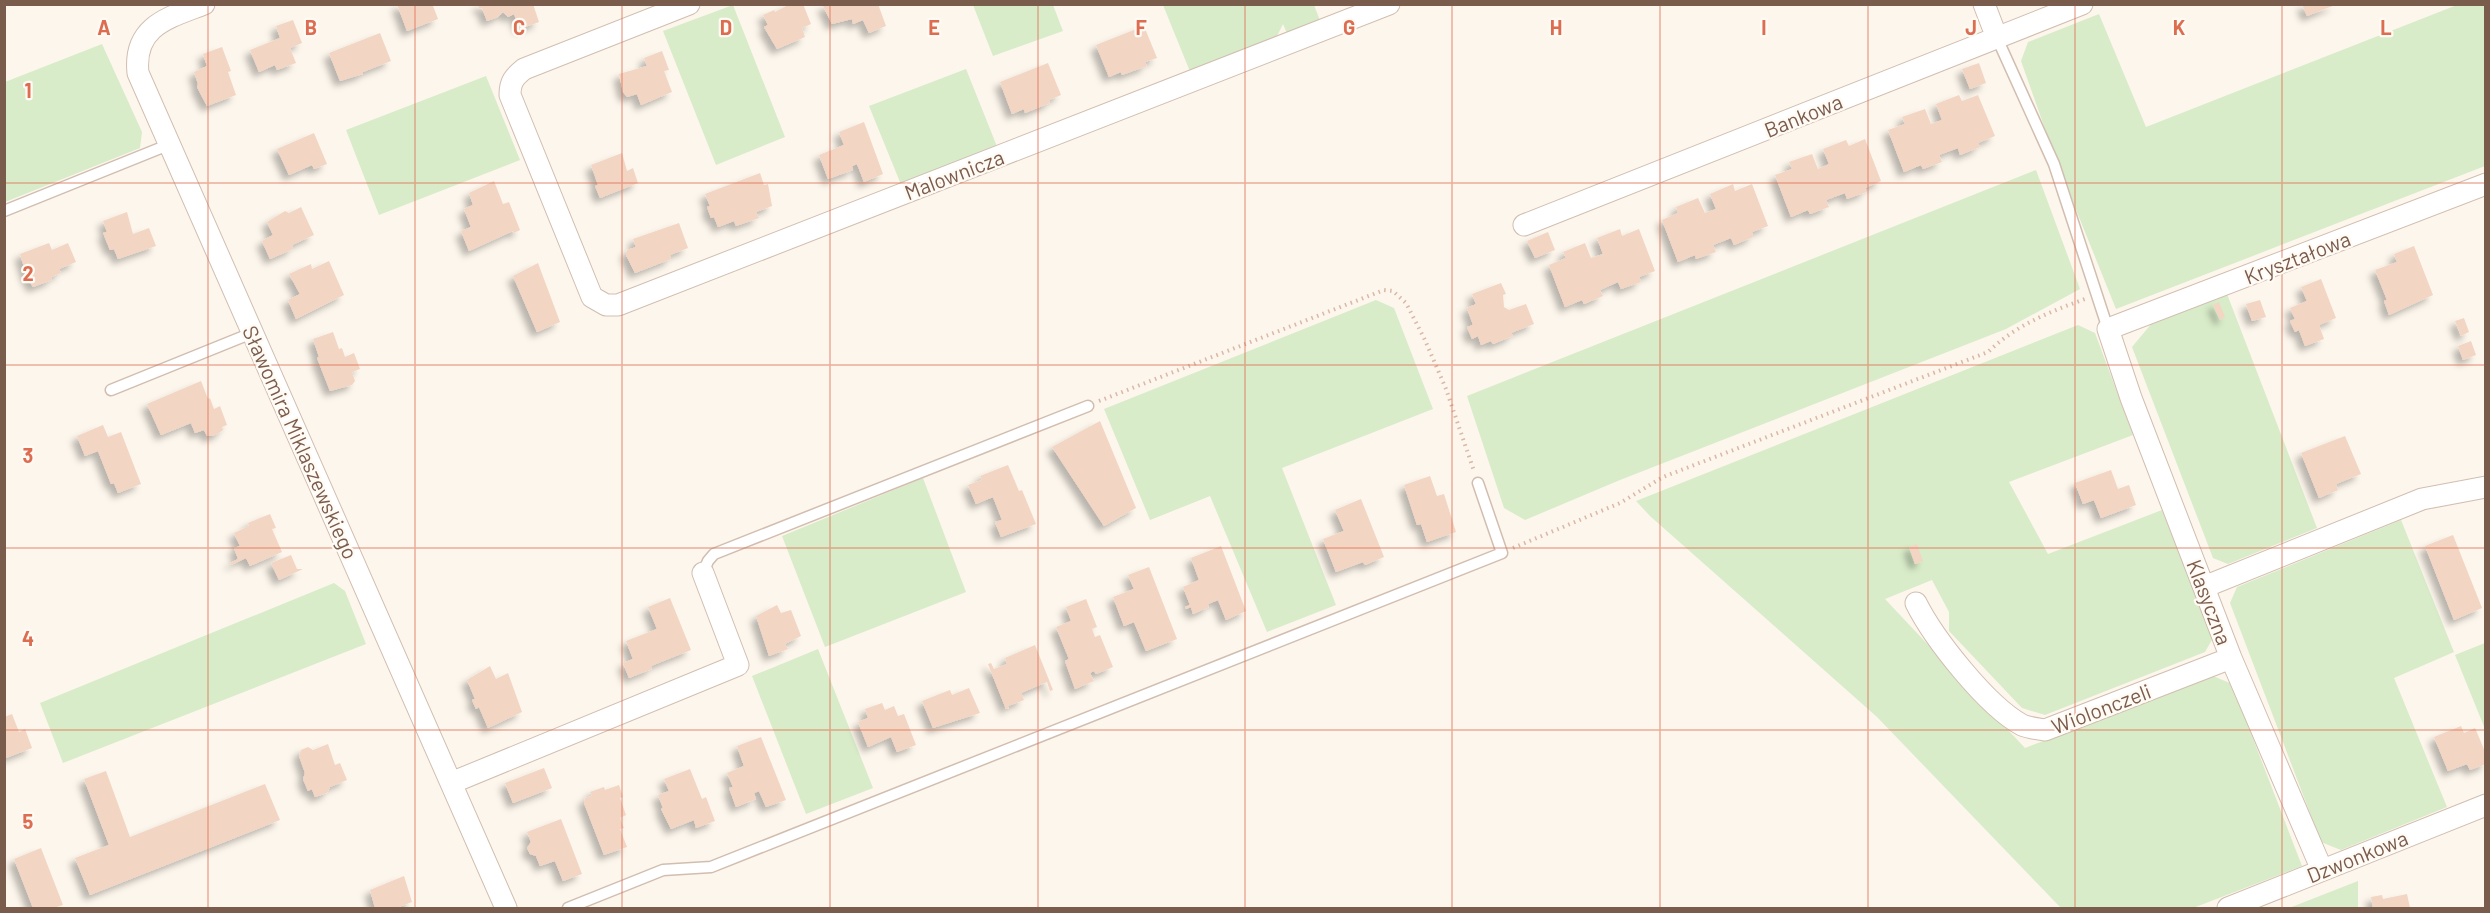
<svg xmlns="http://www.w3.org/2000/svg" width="2490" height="913" font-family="Barlow,sans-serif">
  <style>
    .green { fill: #d8ecc9 }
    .building { fill: #f3d5c3; filter: url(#shadow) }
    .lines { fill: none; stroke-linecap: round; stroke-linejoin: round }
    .lane-casing { stroke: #d1beb0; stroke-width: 13 }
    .street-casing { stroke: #d1beb0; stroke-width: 23 }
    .path { stroke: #d9b8a5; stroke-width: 4; stroke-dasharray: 1.5 4.5; stroke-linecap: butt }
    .lane { stroke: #fff; stroke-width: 10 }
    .street { stroke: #fff; stroke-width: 21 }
    .grid { fill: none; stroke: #dc6d51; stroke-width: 1.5; stroke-opacity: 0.55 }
    .labels { text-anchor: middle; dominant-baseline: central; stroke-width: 4.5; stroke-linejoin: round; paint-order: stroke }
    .street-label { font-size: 21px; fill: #7a5c4d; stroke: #fffaf3 }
    .grid-label { font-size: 20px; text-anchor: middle; font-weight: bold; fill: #dc6d51; stroke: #fffaf3; stroke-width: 4.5; stroke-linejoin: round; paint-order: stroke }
  </style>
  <defs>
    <filter id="shadow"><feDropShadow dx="-5.5" dy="5.5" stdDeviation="3" flood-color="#0004"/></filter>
  </defs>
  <rect width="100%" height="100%" fill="#fdf6ec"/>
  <!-- green -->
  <path class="green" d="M733 5 785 137 716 165 663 31Z
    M973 5H1053L1063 31 993 56Z
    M1163 5H1314L1321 23 1288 36 1283 24 1274 42 1191 74Z
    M2457 5H2485V166L2116 309 2056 160 2021 61 2028 42 2099 14 2146 127Z
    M102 44 142 132 140 148 5 202V82Z
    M966 69 998 149 902 187 869 106Z
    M486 76 520 160 379 215 346 130Z
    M2036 170 2080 289 2006 329 1620 480 1525 520 1504 508 1467 396Z
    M2227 294 2317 528 2228 564 2213 558 2132 347 2152 323Z
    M1376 300 1394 308 1433 409 1282 468 1336 605 1267 632 1210 496 1150 520 1104 409Z
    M2078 325 2095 333 2133 435 2009 482 2048 554 2162 510 2213 638 2205 652 2045 715 2022 708 1949 631V612L1932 580 1885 599 2025 748 2213 676 2232 684 2302 866 2193 908H2061L1877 717 1650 516 1636 501Z
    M923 478 966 592 825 647 782 536Z
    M2401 520 2454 652 2394 678 2447 807 2341 850 2321 842 2230 603 2237 587Z
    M334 583 345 591 366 644 63 763 40 703Z
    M2485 643V729L2455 655Z
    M818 649 873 788 806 814 752 676Z
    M2358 881V908H2289Z"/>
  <!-- building -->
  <path class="building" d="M397 4 433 6 438 19 407 31Z
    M478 4H533L539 22 520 29 514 14 508 17 503 12 498 17 487 21 482 8 479 9Z
    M790 4H803L811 24 802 28 805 37 777 49 764 27 768 25 763 15 774 10 775 12Z
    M827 4H878L886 26 869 33 863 20 853 24 852 19 832 24 823 6Z
    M2302 4H2335V5L2307 16Z
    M293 20 302 43 290 48 296 63 277 70 275 65 259 72 250 50 280 38 276 26Z
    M1144 26 1157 58 1145 62 1147 66 1122 75 1121 72 1109 77 1096 45Z
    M380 33 391 61 363 72V74L340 81 329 53Z
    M222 47 231 71 228 72 236 95 207 106 197 87 198 84 194 72 207 66 203 54Z
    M662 51 669 70 664 71 672 92 641 105 637 94 627 97 623 92 619 74 647 66 644 58Z
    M1048 63 1061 95 1049 100 1050 103 1025 113 1024 109 1012 114 1000 82Z
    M1979 63 1986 83 1970 89 1962 69Z
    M1959 95 1962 101 1978 95 1995 136 1978 143 1980 147 1960 155 1958 148 1939 155 1942 162 1923 169 1921 165 1904 172 1888 130 1905 124 1902 117 1925 109 1931 124 1942 120 1936 104Z
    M864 122 883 174 864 182 857 164 852 166 853 170 828 179 819 155 844 145 839 132Z
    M314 133 327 164 314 169 312 165 289 175 277 149Z
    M1865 139 1881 181 1865 188 1866 192 1847 199 1845 193 1826 200 1829 207 1810 214 1808 210 1791 217 1775 175 1792 169 1789 162 1812 154 1818 169 1829 164 1823 149 1846 140 1849 146Z
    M622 153 627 171 633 168 638 183 600 198 595 186 598 185 591 165Z
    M760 173 764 185 768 184 772 206 756 212 759 218 736 226 734 221 718 227 714 217 711 218 707 207 710 206 705 194Z
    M494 181 503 204 509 202 520 230 514 233 513 231 469 251 461 231 471 227 464 209 473 205 469 193Z
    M1733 184 1735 191 1752 184 1768 226 1752 232 1753 237 1734 245 1731 238 1713 245 1716 252 1696 259 1695 255 1678 262 1662 220 1678 213 1676 207 1698 198 1705 213 1716 209 1710 194Z
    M301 207 314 235 292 245 293 249 270 259 262 241 273 235 267 222 285 211 289 213Z
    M127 212 133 234 149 228 156 246 118 259 114 249 110 250 103 233 107 232 103 221Z
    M679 223 688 248 670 255 671 259 635 273 626 255 627 250 636 247 633 239Z
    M1620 229 1622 236 1639 229 1655 271 1639 277 1641 282 1621 289 1618 282 1600 290 1603 296 1584 304 1582 300 1565 307 1549 265 1566 258 1563 252 1585 243 1591 258 1603 254 1597 238Z
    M1548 232 1555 250 1535 258 1527 241Z
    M49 243 52 250 68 243 76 262 59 269 61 273 51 277 52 280 33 287 27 277 20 254Z
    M2414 246 2433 295 2389 315 2384 301 2387 300 2375 270 2397 262 2394 254Z
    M329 261 344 295 296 319 288 300 300 294 289 274 311 264 312 269Z
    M538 263 560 322 537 332 513 276Z
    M2321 279 2336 318 2319 325 2324 339 2305 346 2299 330 2295 332 2290 321 2295 319 2290 308 2307 301 2301 287Z
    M1501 283 1506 294 1503 295 1504 307 1509 310 1526 304 1534 324 1511 333 1513 336 1493 344 1491 341 1481 345 1478 336 1472 339 1467 327 1473 325 1467 308 1476 304 1472 294Z
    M2260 300 2266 317 2252 321 2246 304Z
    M2219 302 2225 317 2220 320 2213 305Z
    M2464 318 2469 332 2461 336 2455 321Z
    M333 332 339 349 342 348 345 357 354 353 360 369 352 372 355 381 352 385 330 391 317 358 319 357 313 339Z
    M2471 341 2476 355 2463 360 2458 346Z
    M201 381 208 399 210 398 214 409 220 406 227 425 222 427 223 430 219 433 213 436H207L204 430 195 433 191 423 161 435 147 404Z
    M1100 421 1136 508 1104 526 1052 447Z
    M103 425 108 437 121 432 141 484 118 493 114 483 111 484 98 451 85 456 77 436Z
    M2345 436 2361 474 2336 484 2338 490 2319 498 2301 453Z
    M1008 465 1019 491 1022 490 1036 524 1001 537 995 522 1002 520 993 497 976 504 968 485 982 480 980 476Z
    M2111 470 2118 489 2129 485 2136 505 2101 518 2094 500 2083 504 2075 483Z
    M1430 476 1437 496 1444 494 1456 532 1427 542 1421 524 1417 525 1404 485Z
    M1361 499 1384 557 1365 565 1363 562 1336 572 1323 539 1344 531 1335 510Z
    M270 514 276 528 272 529 282 552 250 566 246 558 231 565 230 563 238 559 234 548 240 546 234 533 249 526 248 523Z
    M2453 535 2482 608 2454 620 2425 546Z
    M1917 544 1923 561 1915 564 1909 547Z
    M1221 546 1246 611 1226 620 1218 600 1208 604 1209 607 1193 614 1191 607 1186 609 1185 607 1190 605 1183 587 1199 580 1191 558Z
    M291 555 297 569H303L279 580 271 563Z
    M1149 567 1177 639 1146 651 1134 622 1124 626 1113 597 1134 589 1128 575Z
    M670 598 691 650 651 666 652 669 629 678 623 663 633 659 626 641 657 629 648 607Z
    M1086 599 1097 627 1092 629 1095 637 1100 635 1113 667 1096 674 1094 671 1090 673 1094 681 1075 689 1065 661 1069 659 1056 627 1071 621 1066 607Z
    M777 605 781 613 791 610 801 636 785 644 788 649 769 656 756 616Z
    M1035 645 1053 690 1050 691 1047 682 1021 693 1024 700 1008 706 1009 708 1006 709 988 664 991 663 994 669 1007 664 1005 658Z
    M490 666 496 679 508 673 522 712 488 728 479 707 476 709 472 700 475 699 467 680Z
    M969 688 980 713 933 728 922 701 950 690 952 695Z
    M882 703 885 710 894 706 898 716 904 714 916 745 897 752 891 737 868 747 858 722 868 718 865 709Z
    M12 714 19 732 25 729 32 748 6 758 4 717Z
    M2461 726 2464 733 2475 728 2486 754V764L2470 770 2467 764 2448 771 2434 737Z
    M761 737 786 800 766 807 759 791 754 793 756 799 736 807 729 788 733 787 727 773 744 766 737 746Z
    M328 744 335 765 340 763 347 780 330 787 327 793 315 797 312 789 308 791 303 779 305 773 299 756 301 750 308 747 313 750Z
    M544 768 552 788 513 803 505 783Z
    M690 769 702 799 706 797 715 821 696 828 694 820 671 829 661 809 663 808 658 795 669 791 664 779Z
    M106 771 130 837 265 784 280 820 90 895 75 858 109 845 84 779Z
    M619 785 623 797 620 798 626 815 620 818 624 828 620 829 627 847 604 855 584 803 585 798 592 796 590 792 604 787 605 790Z
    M561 819 582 874 563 881 555 861 540 866 536 856 530 854 527 848 531 842 527 832Z
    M41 848 63 905 53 908H33L14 859Z
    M404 876 412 902 396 908H375L370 890Z
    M2407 894 2410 908H2373L2371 897 2382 895 2383 899Z"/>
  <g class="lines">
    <!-- lane casing -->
    <g class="lane-casing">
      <path id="lane" d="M1997 38 2054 164 2108 329
        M4 211 168 145
        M111 390 252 333
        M703 573 708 561 714 554 1088 406
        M568 908 663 870 711 867 1502 553 1478 483"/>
    </g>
    <!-- street casing -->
    <g class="street-casing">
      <path id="street" d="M204 4C168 18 133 26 138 73L506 908
        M689 4 524 69C514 77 510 82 510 95L592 297 606 305H618L1389 4
        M1984 4 1997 38
        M1524 225 2082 4
        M2204 587 2422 499 2486 487
        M1916 603C1934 639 1987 706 2022 725 2029 728 2038 729 2045 730L2231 658
        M451 783 738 665 703 573
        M2322 870 2231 658 2131 398 2108 329 2486 184
        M2228 908 2486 805"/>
    </g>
    <!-- path -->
    <path class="path" d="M1099 401 1384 290 1393 291 1406 303 1425 340 1446 389 1474 471
      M1513 548 1620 503 1663 477 1988 352C2016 325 2049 312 2085 299"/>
    <!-- lane -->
    <use href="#lane" class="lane"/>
    <!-- street -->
    <use href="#street" class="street"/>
  </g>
  <!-- grid -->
  <path class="grid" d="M208 4V908M415 4V908M622 4V908M830 4V908M1038 4V908M1245 4V908M1452 4V908M1660 4V908M1868 4V908M2075 4V908M2282 4V908M4 183H2486M4 365H2486M4 548H2486M4 730H2486"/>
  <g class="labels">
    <!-- street labels -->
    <g class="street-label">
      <text transform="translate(1803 115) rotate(-22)">Bankowa</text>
      <text transform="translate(954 174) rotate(-21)">Malownicza</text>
      <text transform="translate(2297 257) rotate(-21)">Kryształowa</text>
      <text transform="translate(301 442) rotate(66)">Sławomira Miklaszewskiego</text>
      <text transform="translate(2210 602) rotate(69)">Klasyczna</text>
      <text transform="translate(2101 708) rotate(-21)">Wiolonczeli</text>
      <text transform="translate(2357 856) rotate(-22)">Dzwonkowa</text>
    </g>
  </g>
  <g class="grid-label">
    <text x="104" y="35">A</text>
    <text x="311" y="35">B</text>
    <text x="519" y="35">C</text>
    <text x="726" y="35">D</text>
    <text x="934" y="35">E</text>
    <text x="1141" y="35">F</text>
    <text x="1349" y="35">G</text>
    <text x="1556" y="35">H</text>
    <text x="1764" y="35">I</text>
    <text x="1971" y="35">J</text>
    <text x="2179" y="35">K</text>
    <text x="2386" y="35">L</text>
    <text x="28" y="98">1</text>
    <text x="28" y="281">2</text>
    <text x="28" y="463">3</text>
    <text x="28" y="646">4</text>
    <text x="28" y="829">5</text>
  </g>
  <!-- border -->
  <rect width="2490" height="913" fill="none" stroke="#7a5c4d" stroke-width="12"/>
</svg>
